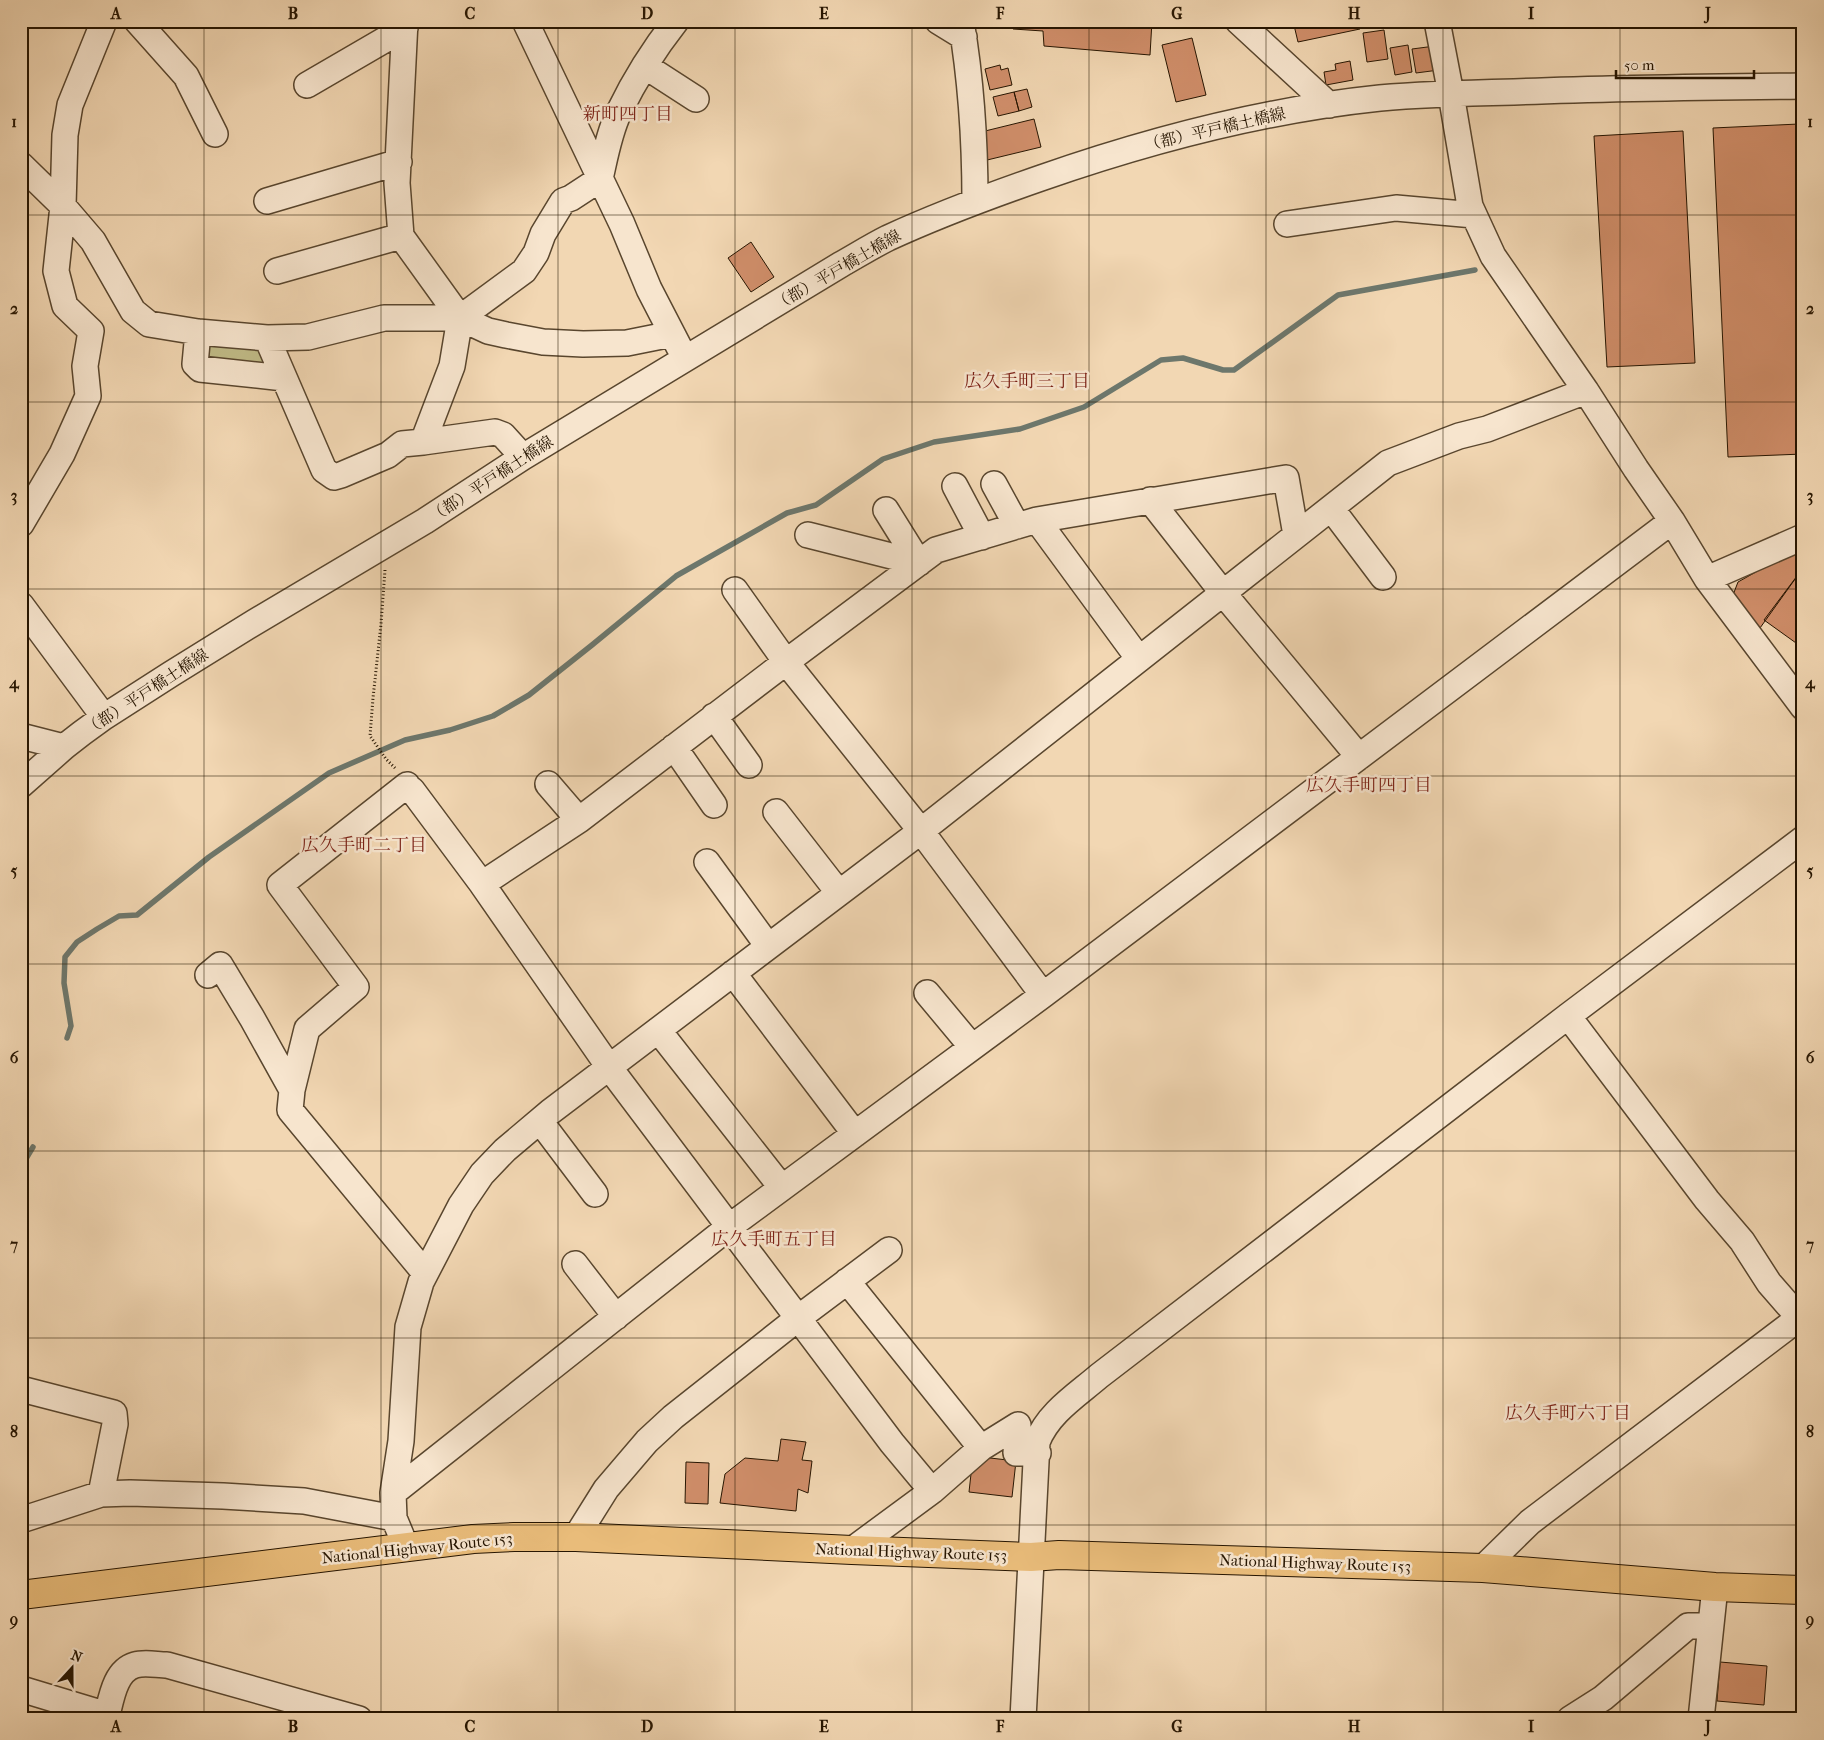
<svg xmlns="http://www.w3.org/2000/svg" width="1824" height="1740" font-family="'IM FELL French Canon','Noto Serif JP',serif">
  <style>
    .green { fill: #c1bc88; stroke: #746844 }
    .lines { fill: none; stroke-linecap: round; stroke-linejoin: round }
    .stream { stroke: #6d776c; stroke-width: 5.5 }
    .building { fill: #d08e6a; stroke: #261501 }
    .minor-casing { stroke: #59462e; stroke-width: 28 }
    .highway-casing { stroke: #261501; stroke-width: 30 }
    .path { stroke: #261501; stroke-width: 3; stroke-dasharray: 1 2.5; stroke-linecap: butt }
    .minor { stroke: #f7e5ce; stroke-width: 25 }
    .highway { stroke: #e9bc7a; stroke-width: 28 }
    .grid { fill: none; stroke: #261501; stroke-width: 1; stroke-opacity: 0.55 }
    .labels { text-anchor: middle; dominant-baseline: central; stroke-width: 5; stroke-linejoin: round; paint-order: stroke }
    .street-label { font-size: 16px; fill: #261501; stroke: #f7e5ce }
    .neighbourhood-label { font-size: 18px; fill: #7a1f14; stroke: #f7e5ce }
    .neatline { fill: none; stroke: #261501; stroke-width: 2 }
    .grid-label { font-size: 16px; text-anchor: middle; font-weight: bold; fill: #261501 }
  </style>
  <rect width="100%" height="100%" fill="#f2d7b3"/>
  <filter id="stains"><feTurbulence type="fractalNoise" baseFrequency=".004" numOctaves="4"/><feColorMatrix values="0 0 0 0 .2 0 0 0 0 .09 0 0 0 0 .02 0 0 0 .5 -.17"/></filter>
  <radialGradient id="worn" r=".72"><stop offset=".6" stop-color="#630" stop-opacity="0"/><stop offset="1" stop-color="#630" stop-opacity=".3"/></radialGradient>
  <!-- green -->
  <path class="green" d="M198 332 267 338 284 378 209 371Z"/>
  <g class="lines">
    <!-- stream -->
    <path class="stream" d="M67 1038 71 1026 64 983 65 957 77 942 97 929 119 916 137 915 209 857 329 773 405 740 450 730 493 716 529 695 592 645 676 576 787 513 816 505 883 459 934 442 1020 429 1084 407 1161 360 1183 358 1223 370H1234L1338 295 1475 270
      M21 1167 33 1147"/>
  </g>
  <!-- building -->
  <path class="building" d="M1013 21H1152L1150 55 1044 46 1043 31 1013 29Z
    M1293 21H1358L1360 29 1298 42Z
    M1543 21H1639V26L1543 24Z
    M1384 30 1388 59 1367 62 1363 33Z
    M1192 38 1206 95 1176 102 1162 45Z
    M1408 45 1412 72 1395 75 1390 48Z
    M1435 46 1439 70 1416 73 1412 49Z
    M1350 61 1353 80 1326 85 1324 72 1336 70 1335 64Z
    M1000 65 1001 70 1008 68 1012 85 990 90 985 69Z
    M1027 89 1032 107 1019 111 1014 92Z
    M1014 92 1019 111 998 116 993 97Z
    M1034 119 1041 147 983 161 977 133Z
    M1799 124 1803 208V454L1728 457 1713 128Z
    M1683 131 1695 363 1607 367 1594 136Z
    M751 242 774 277 751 292 728 258Z
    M1795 550 1803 556V568L1760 628 1733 595 1738 582Z
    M1803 568V648L1764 620Z
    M781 1439 806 1442 802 1460 812 1461 808 1493 798 1489 796 1511 720 1503 725 1474 745 1458 778 1461Z
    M973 1456 1016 1461 1012 1497 969 1492Z
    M686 1462 709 1463 708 1504 685 1503Z
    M1720 1662 1767 1666 1764 1705 1717 1701Z"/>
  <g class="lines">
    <!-- minor casing -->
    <g class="minor-casing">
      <path id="minor" d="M137 21 186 76 215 134
        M405 21 397 183 401 236 460 318
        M525 21 622 224 649 289 679 347
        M938 21 964 37
        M961 21C971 80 975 142 975 201
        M1238 21 1329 105
        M1437 21 1451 94 1470 206 1493 256 1586 391 1636 469 1672 521 1707 579 1803 707
        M645 66 696 99
        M307 85 405 28
        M21 165 63 206 93 241 133 311 149 324 198 332 267 338 308 337 384 318H460L488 331 506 335 543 342 583 344 627 343 672 334
        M267 201 399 162
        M1287 224 1396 208 1474 215
        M277 271 401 236
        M198 332 195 364 200 369 284 378
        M267 338 324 470 334 477 341 475 388 455 402 444 423 442
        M523 457 503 435 495 432 423 442 452 366 460 318 524 271 536 253 543 234 563 201 571 198 600 179C605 157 609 133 619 112 634 81 654 49 676 21
        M994 484 1017 526
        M955 486 982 537
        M1150 500 1223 593 1359 757
        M1331 508 1383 577
        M886 510 919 563
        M1037 520 1286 478 1296 535
        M21 524 62 454 88 396 85 366 91 331 65 306 56 271 63 206 65 135 70 105 104 21
        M808 535 919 563
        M1707 579 1803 537
        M21 605 104 717
        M714 716 749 765
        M21 736 64 747
        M674 747 714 805
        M548 784 579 820
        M21 785 64 747 82 733 104 717 171 674 255 622 425 521 523 457 840 265C856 256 872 246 888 238 938 215 989 196 1041 178 1150 140 1264 110 1380 98 1424 94 1469 93 1514 92 1610 88 1706 87 1803 86
        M407 785 280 885 356 987 307 1029 292 1090 290 1110 425 1273
        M412 790 482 884 609 1067 892 1443 932 1491 852 1550
        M776 812 839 893
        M707 862 768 946
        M482 884 579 820 786 662 735 590
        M733 973 855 1134
        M208 975 220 965 252 1018 292 1090
        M927 993 972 1047
        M1043 995 921 831 786 662 936 550 1037 520 1139 659
        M1568 1016 1707 1200 1742 1241 1769 1283 1803 1322
        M658 1030 782 1188
        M540 1121 595 1194
        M575 1264 616 1317
        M847 1281 981 1448
        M21 1389 114 1413 115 1424 101 1494
        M932 1491 981 1448 1018 1425 1016 1453H1038
        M393 1493 729 1227 1043 995 1672 521
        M21 1520 101 1494 130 1493 223 1496 304 1501 394 1518
        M576 1537 606 1489 647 1441 673 1417 797 1319 889 1250
        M406 1547 394 1518 393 1493 401 1441 408 1327 421 1282 461 1205 482 1174 505 1150 550 1112 921 831 1388 463 1459 436 1487 429 1586 391
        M1483 1568 1530 1522 1803 1315
        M21 1689 107 1715
        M106 1719C111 1701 114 1671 135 1665 145 1662 157 1665 167 1665L359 1719
        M1023 1719 1037 1442C1048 1413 1077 1395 1099 1376L1568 1016 1803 839
        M1570 1719 1603 1698 1688 1626H1710
        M1701 1719 1715 1587"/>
    </g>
    <!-- highway casing -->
    <g class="highway-casing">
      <path id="highway" d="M21 1595 473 1539 514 1537H576L852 1550 1031 1557 1059 1555 1483 1568 1715 1587 1803 1590"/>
    </g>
    <!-- path -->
    <path class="path" d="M385 570 381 624 373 698 370 736 386 759 395 768"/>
    <!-- minor -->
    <use href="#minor" class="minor"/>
    <!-- highway -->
    <use href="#highway" class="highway"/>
  </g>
  <!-- grid -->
  <path class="grid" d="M204 21V1719M381 21V1719M558 21V1719M735 21V1719M912 21V1719M1089 21V1719M1266 21V1719M1443 21V1719M1620 21V1719M21 215H1803M21 402H1803M21 589H1803M21 776H1803M21 964H1803M21 1151H1803M21 1338H1803M21 1525H1803"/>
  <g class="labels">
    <!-- street labels -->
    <g class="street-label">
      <text transform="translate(1215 129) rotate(-13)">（都）平戸橋土橋線</text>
      <text transform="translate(837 270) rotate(-30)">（都）平戸橋土橋線</text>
      <text transform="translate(491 479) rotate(-33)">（都）平戸橋土橋線</text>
      <text transform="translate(146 692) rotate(-33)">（都）平戸橋土橋線</text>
      <text transform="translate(417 1548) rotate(-6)">National Highway Route 153</text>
      <text transform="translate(911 1552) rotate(2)">National Highway Route 153</text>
      <text transform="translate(1315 1563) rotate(2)">National Highway Route 153</text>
    </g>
    <!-- neighbourhood labels -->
    <g class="neighbourhood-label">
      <text x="628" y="114">新町四丁目</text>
      <text x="1027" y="381">広久手町三丁目</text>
      <text x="1369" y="785">広久手町四丁目</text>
      <text x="364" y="845">広久手町二丁目</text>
      <text x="774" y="1239">広久手町五丁目</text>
      <text x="1568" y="1413">広久手町六丁目</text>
    </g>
  </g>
  <!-- margin -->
  <rect width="1824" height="1740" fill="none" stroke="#f2d7b3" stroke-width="55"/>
  <!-- north arrow -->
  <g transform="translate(72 1668) rotate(21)" stroke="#f7e5ce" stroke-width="4" paint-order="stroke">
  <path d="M0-4L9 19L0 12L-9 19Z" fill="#261501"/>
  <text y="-8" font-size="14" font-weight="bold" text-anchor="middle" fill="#261501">N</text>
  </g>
  <!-- scale -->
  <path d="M1616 70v8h138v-8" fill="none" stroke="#261501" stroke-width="2.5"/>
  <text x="1624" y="70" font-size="15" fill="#261501" stroke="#f7e5ce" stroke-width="4" paint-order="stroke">50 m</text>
  <rect x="28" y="28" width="1768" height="1684" class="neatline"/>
  <g class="grid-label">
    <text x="116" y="19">A</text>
    <text x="293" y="19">B</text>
    <text x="470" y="19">C</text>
    <text x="647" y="19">D</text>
    <text x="824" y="19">E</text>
    <text x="1000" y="19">F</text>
    <text x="1177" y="19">G</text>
    <text x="1354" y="19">H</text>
    <text x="1531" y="19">I</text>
    <text x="1708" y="19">J</text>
    <text x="14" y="127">1</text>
    <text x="1810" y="127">1</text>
    <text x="14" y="314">2</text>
    <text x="1810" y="314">2</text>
    <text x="14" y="501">3</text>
    <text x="1810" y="501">3</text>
    <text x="14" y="688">4</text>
    <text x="1810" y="688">4</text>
    <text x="14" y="876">5</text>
    <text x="1810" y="876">5</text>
    <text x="14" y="1063">6</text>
    <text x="1810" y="1063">6</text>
    <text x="14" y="1250">7</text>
    <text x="1810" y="1250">7</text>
    <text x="14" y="1437">8</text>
    <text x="1810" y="1437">8</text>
    <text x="14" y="1625">9</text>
    <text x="1810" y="1625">9</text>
    <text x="116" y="1732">A</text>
    <text x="293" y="1732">B</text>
    <text x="470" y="1732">C</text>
    <text x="647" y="1732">D</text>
    <text x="824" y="1732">E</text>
    <text x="1000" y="1732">F</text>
    <text x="1177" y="1732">G</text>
    <text x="1354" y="1732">H</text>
    <text x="1531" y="1732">I</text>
    <text x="1708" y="1732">J</text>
  </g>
  <rect width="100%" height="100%" filter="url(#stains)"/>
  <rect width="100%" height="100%" fill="url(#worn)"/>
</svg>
